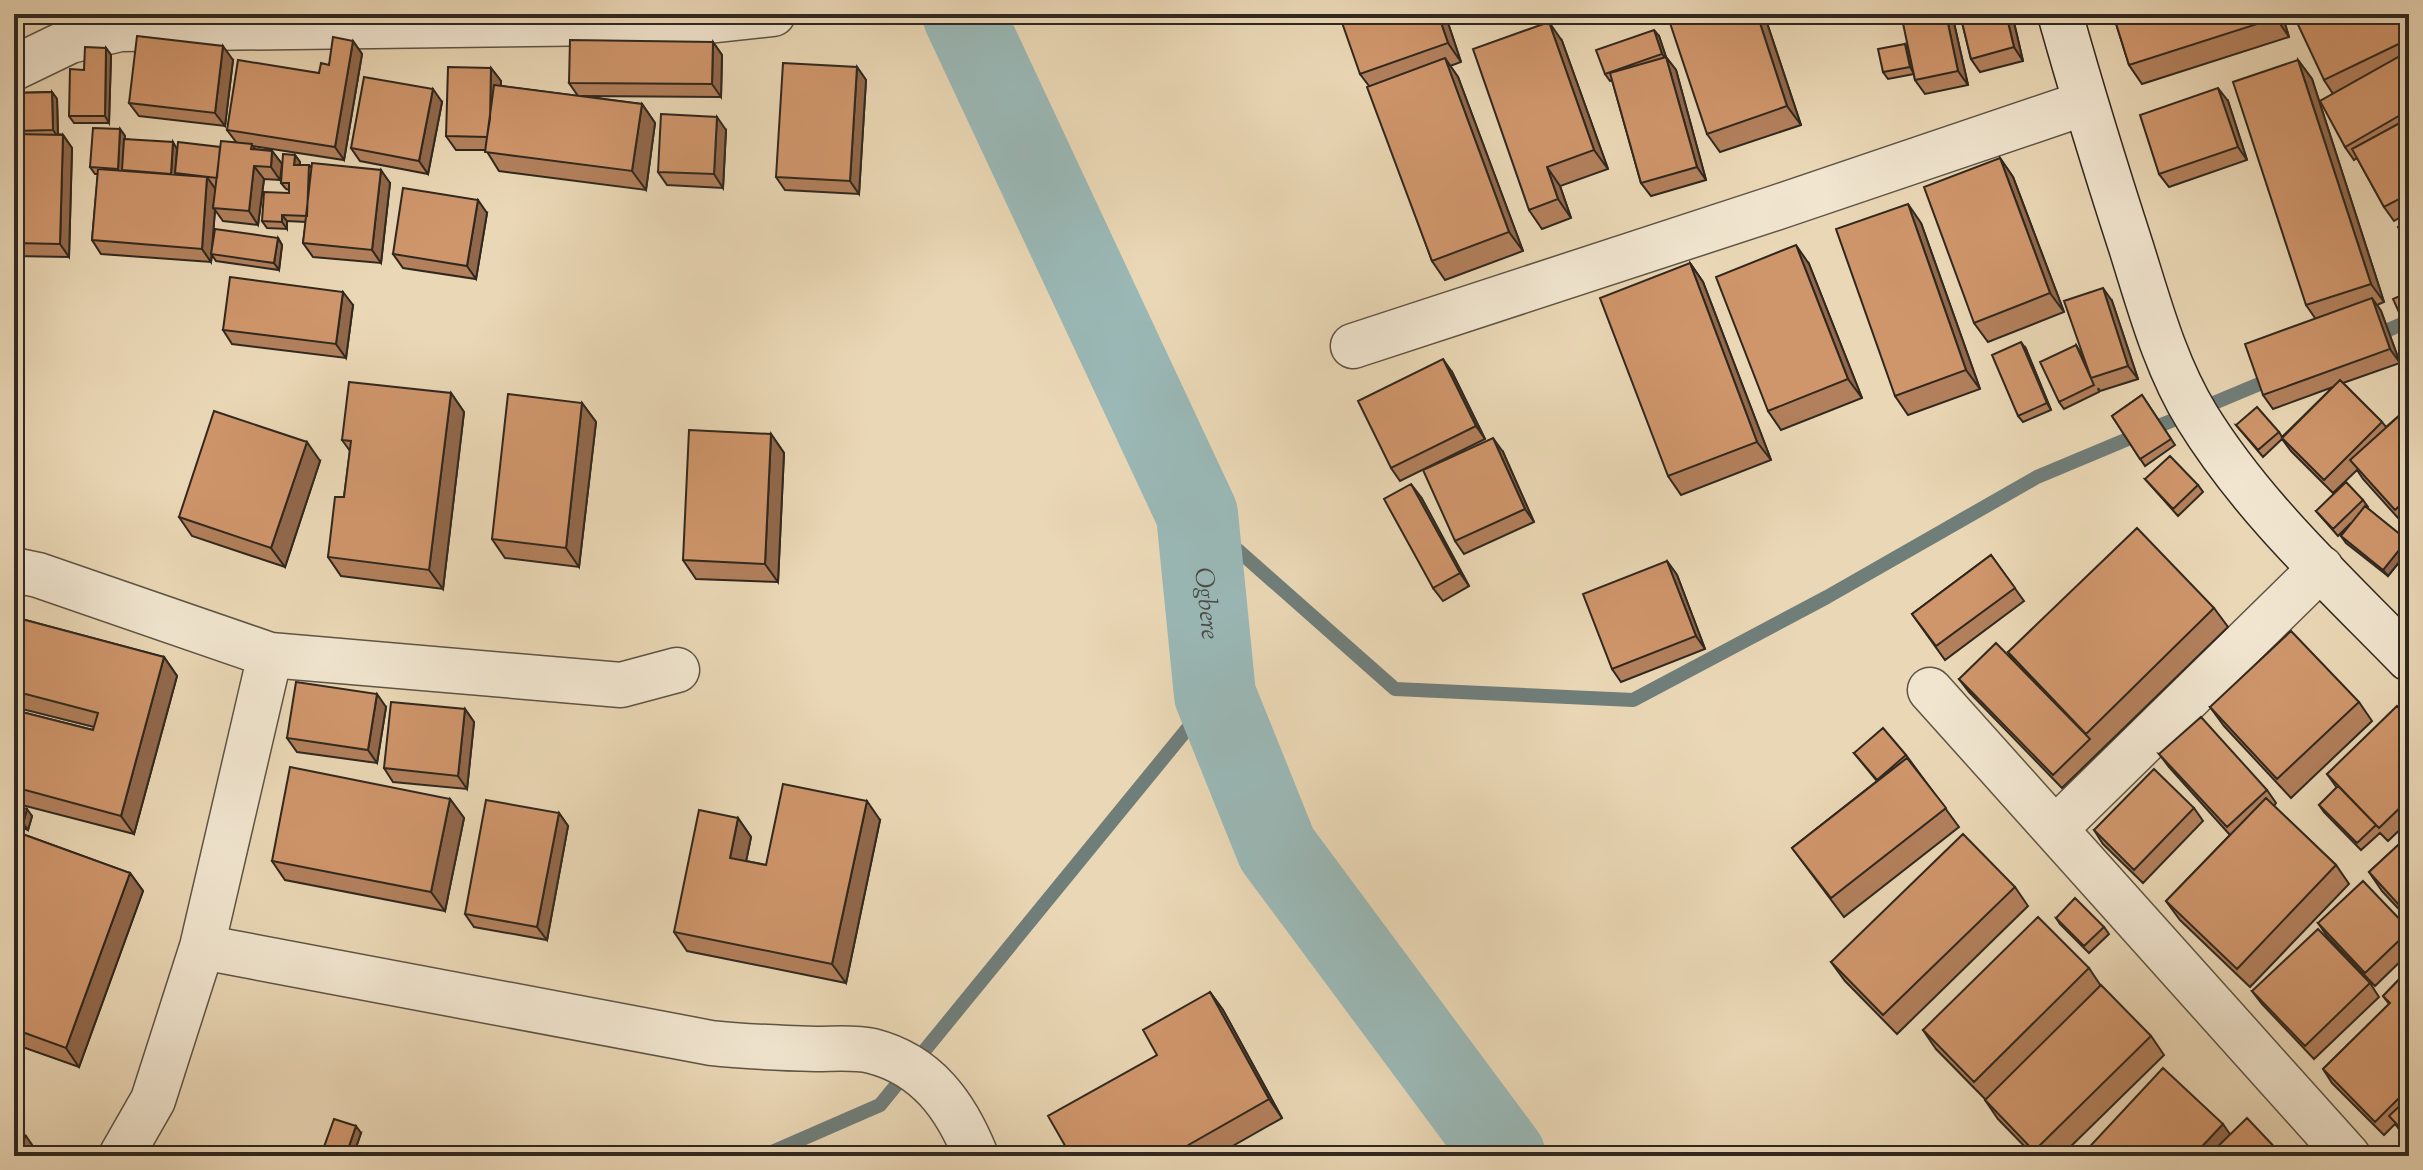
<svg xmlns="http://www.w3.org/2000/svg" width="2423" height="1170" font-family="'Sorts Mill Goudy',serif">
  <style>
    .lines { fill: none; stroke-linecap: round; stroke-linejoin: round }
    .stream { stroke: #707e7a; stroke-width: 14 }
    .river { stroke: #9ab8b6; stroke-width: 82 }
    .street-casing { stroke: #5e5444; stroke-width: 47 }
    .secondary-casing { stroke: #30281f; stroke-width: 47 }
    .street { stroke: #f1e5cf; stroke-width: 44 }
    .secondary { stroke: #f1e5cf; stroke-width: 44 }
    .wall { fill: #b2805c; stroke: #30281f; stroke-width: 2 }
    .shaded-wall { fill: #91684b; stroke: #30281f; stroke-width: 2 }
    .building { fill: #cf956b; stroke: #30281f; stroke-width: 2 }
    .labels { text-anchor: middle; dominant-baseline: central; stroke-width: 8; stroke-linejoin: round; paint-order: stroke }
    .water-label { font-size: 26px; font-style: italic; fill: #4a4c45; stroke: #f1e5cf }
  </style>
  <rect width="100%" height="100%" fill="#ead7b5"/>
  <filter id="stains"><feTurbulence type="fractalNoise" baseFrequency=".0025" numOctaves="4"/><feColorMatrix values="0 0 0 0 .2 0 0 0 0 .09 0 0 0 0 .02 0 0 0 .5 -.17"/></filter>
  <radialGradient id="worn" r=".72"><stop offset=".6" stop-color="#630" stop-opacity="0"/><stop offset="1" stop-color="#630" stop-opacity=".3"/></radialGradient>
  <g class="lines">
    <!-- stream -->
    <path class="stream" d="M2372 337 2409 321
      M1197 514 1395 689 1633 700 1827 597 2037 477 2276 377
      M763 1156 880 1105 1215 695"/>
    <!-- river -->
    <path class="river" id="s1" d="M963 14 1197 514 1215 695 1277 849 1505 1156"/>
    <!-- street casing -->
    <g class="street-casing">
      <path id="street" d="M14 68 70 41 120 29 699 22 773 14
        M1353 346 1778 207 2085 103
        M14 570 38 575 270 655 621 685 677 670
        M1930 690 2348 1156
        M2055 829 2321 568
        M202 947 711 1043C746 1047 781 1048 816 1049 834 1049 855 1047 872 1051 927 1065 956 1106 976 1156
        M121 1156 153 1100 202 947 270 655"/>
    </g>
    <!-- secondary casing -->
    <g class="secondary-casing">
      <path id="secondary" d="M2060 14C2082 92 2106 170 2131 247 2149 304 2165 365 2197 417 2253 508 2335 583 2409 659"/>
    </g>
    <!-- street -->
    <use href="#street" class="street"/>
    <!-- secondary -->
    <use href="#secondary" class="secondary"/>
  </g>
  <!-- wall -->
  <path class="wall" d="M1445 14 1461 62 1450 66 1458 77 1523 251 1445 280 1432 261 1369 86 1360 74Z
    M1475 14H1505L1481 23Z
    M1764 14 1801 125 1720 152 1707 134Z
    M1952 14 1968 85 1925 94 1915 80 1914 74 1888 79 1883 72 1905 44 1909 50Z
    M1960 14H2012L2023 61 1980 72 1971 59Z
    M2113 14H2282L2289 37 2142 84 2129 65Z
    M2409 14V212L2394 221 2384 207 2357 158 2354 160 2345 147 2333 94 2324 80Z
    M1659 36 1666 57 1676 70 1706 180 1651 196 1641 183 1612 80 1610 81 1605 74Z
    M353 41 362 54 344 160 253 146 255 149 272 151 282 164 280 180 264 179 258 225 223 221 215 210 212 246 278 238 282 245 279 270 216 261 212 255 211 262 101 254 92 240 98 174H95L90 167 120 129 125 136V139L177 149 220 147 236 142 227 130 319 73 329 65Z
    M1562 41 1608 169 1560 186 1571 218 1542 229 1529 210Z
    M713 42 722 55 721 97 581 96 642 104 655 123 646 190 499 171 486 150H456L446 136 491 68 501 81V86L578 96 569 83Z
    M106 48 111 55 109 123H74L69 116 84 70Z
    M233 60 225 126 139 116 129 103Z
    M2298 60 2312 79 2384 302 2377 305 2381 311 2400 363 2343 383 2382 422 2386 427 2409 407V528L2408 529 2363 479 2357 470 2333 493 2291 451 2282 439 2263 457 2236 425 2279 432 2282 437 2333 387 2273 409 2263 395 2315 318 2306 305Z
    M857 67 866 80 859 194 785 190 776 177Z
    M52 92 57 99 58 134 63 135 72 148 69 257 14 256V93Z
    M2228 101 2247 160 2169 187 2159 174Z
    M442 102 428 174 360 161 351 148Z
    M726 130 723 188 667 185 658 172Z
    M295 155 300 162V165H309L312 168 390 183 381 263 313 257 303 243 306 222 287 221V229L267 228 262 221 289 193V190L286 189 281 183Z
    M2000 158 2013 177 2064 312 1988 342 1974 323Z
    M487 213 476 279 403 268 393 254Z
    M1921 223 1980 389 1908 415 1895 396Z
    M1690 263 1703 282 1771 460 1681 495 1668 476Z
    M1809 264 1862 398 1781 430 1768 411Z
    M2112 301 2138 379 2100 391 2098 388 2099 392 2064 409 2059 402 2076 345 2084 358Z
    M353 305 346 358 232 344 223 330Z
    M2026 349 2051 410 2023 422 2018 416Z
    M1452 372 1485 439 1400 481 1391 468Z
    M451 393 464 412 443 589 341 576 328 557 344 497 350 451 342 440Z
    M2142 395 2175 445 2145 466 2112 416Z
    M582 403 596 422 579 567 505 558 492 539Z
    M771 434 784 453 778 582 696 579 683 560Z
    M1503 452 1534 522 1464 554 1455 541Z
    M320 461 285 567 192 536 179 517Z
    M2145 479 2198 485 2203 492 2178 516Z
    M1421 497 1469 586 1443 601 1433 588Z
    M2363 500 2368 507 2367 508 2409 543V550L2388 576 2346 543 2341 536 2351 523 2338 536 2316 511Z
    M1991 555 2024 601 1945 660 1912 614Z
    M1667 561 1677 575 1705 649 1621 682 1612 669Z
    M2214 608 2228 627 2062 788 1969 692 1959 679 2015 663 2008 652Z
    M14 617 164 657 177 676 134 834 14 803V710L93 730 94 727 14 707Z
    M2359 702 2372 721 2291 798 2224 726 2210 707Z
    M386 707 377 763 297 752 287 738Z
    M465 709 474 722 467 789 393 782 384 768Z
    M2409 718V821L2388 841 2380 833 2361 850 2324 812 2319 805 2337 788 2327 774Z
    M1854 753 1906 755 1959 827 1844 917 1792 848 1877 781Z
    M2159 754 2267 790 2276 803 2274 806 2336 865 2349 884 2250 987 2180 920 2166 901 2230 835 2169 767Z
    M450 799 464 818 445 911 285 880 272 861Z
    M14 806 32 816 28 830 14 825Z
    M2194 808 2203 821 2143 883 2103 844 2094 830Z
    M559 813 568 826 547 940 474 927 465 914Z
    M738 818 751 837 746 861 766 865 880 820 846 983 687 951 674 932Z
    M14 831 130 873 143 891 79 1067 14 1044Z
    M2409 835V920L2382 891 2369 872Z
    M2015 887 2028 906 1897 1034 1845 981 1831 962Z
    M2056 918 2104 927 2109 934 2089 953 2060 924Z
    M2318 923 2409 929V953L2375 986 2327 936Z
    M2089 968 2101 986 2151 1036 2164 1055 2061 1156H2034L1998 1119 1985 1100V1099L1936 1049 1923 1030Z
    M2409 969V1142L2395 1124 2384 1135 2332 1083 2323 1069 2389 1004 2383 996Z
    M2370 983 2379 997 2314 1059 2262 1004 2252 991Z
    M1210 992 1223 1010 1282 1118 1215 1156H1071Z
    M361 1133 353 1156H335L329 1154 324 1147Z"/>
  <!-- shaded-wall -->
  <path class="shaded-wall" d="M1438 14H1445L1461 62 1448 43Z
    M1757 14H1764L1801 125 1787 106Z
    M1946 14H1952L1968 85 1958 71Z
    M2006 14H2012L2023 61 2014 47Z
    M2274 14H2282L2289 37 2276 18Z
    M1549 22 1562 41 1608 169 1594 150Z
    M1654 30 1659 36 1667 60 1662 54Z
    M353 41 362 54 344 160 335 147Z
    M713 42 722 55 721 97 712 84Z
    M1905 44 1910 51 1914 74 1910 67Z
    M223 46 233 60 225 126 215 113Z
    M106 48 111 55 109 123 105 116Z
    M1666 57 1676 70 1706 180 1697 167Z
    M1445 58 1458 77 1523 251 1509 232Z
    M2298 60 2312 79 2384 302 2371 284Z
    M857 67 866 80 859 194 850 181Z
    M491 68 501 81 499 150 489 137Z
    M2218 88 2228 101 2247 160 2238 147Z
    M433 89 442 102 428 174 419 161Z
    M52 92 57 99 58 137 53 130Z
    M642 104 655 123 646 190 632 171Z
    M717 117 726 130 723 188 714 174Z
    M120 129 125 136 123 176 118 169Z
    M63 135 72 148 69 257 60 244Z
    M173 142 177 149 175 181 171 174Z
    M272 151 282 164 280 180 271 167Z
    M295 155 300 162 299 172 294 165Z
    M2000 158 2013 177 2064 312 2050 293Z
    M254 166 264 179 258 225 249 211Z
    M1547 167 1560 186 1571 218 1558 199Z
    M381 170 390 183 381 263 372 250Z
    M207 177 216 190 213 208 215 210 211 262 202 249Z
    M478 200 487 213 476 279 467 266Z
    M1908 204 1921 223 1980 389 1966 370Z
    M282 215 287 221V229L282 222Z
    M278 238 282 245 279 270 274 263Z
    M1796 245 1809 264 1862 398 1848 379Z
    M1690 263 1703 282 1771 460 1757 442Z
    M2103 288 2112 301 2138 379 2128 366Z
    M343 292 353 305 346 358 336 344Z
    M2372 298 2381 311 2400 363 2390 349Z
    M2021 342 2026 349 2051 410 2047 403Z
    M1443 359 1452 372 1485 439 1476 426Z
    M451 393 464 412 443 589 429 570Z
    M14 396 23 409 14 484Z
    M582 403 596 422 579 567 566 548Z
    M771 434 784 453 778 582 765 564Z
    M1493 438 1503 452 1534 522 1525 509Z
    M307 442 320 461 285 567 271 548Z
    M1411 484 1421 497 1469 586 1460 573Z
    M2407 540 2409 543V550L2388 576 2383 570Z
    M1667 561 1677 575 1705 649 1696 636Z
    M164 657 177 676 134 834 121 816Z
    M377 694 386 707 377 763 368 750Z
    M465 709 474 722 467 789 458 776Z
    M450 799 464 818 445 911 431 892Z
    M867 801 880 820 846 983 832 964Z
    M27 809 32 816 28 830 23 823Z
    M559 813 568 826 547 940 537 927Z
    M738 818 751 837 743 877 730 858Z
    M130 873 143 891 79 1067 66 1048Z
    M1210 992 1223 1010 1282 1118 1269 1099Z
    M2223 1124 2236 1143 2224 1156H2193Z
    M356 1126 361 1133 353 1156H347L346 1155Z
    M26 1136 39 1155 38 1156H14V1149Z"/>
  <!-- building -->
  <path class="building" d="M1339 14H1438L1448 43 1360 74Z
    M1667 14H1757L1787 106 1707 134Z
    M1901 14H1946L1958 71 1915 80Z
    M1960 14H2006L2014 47 1971 59Z
    M2113 14H2274L2276 18 2129 65Z
    M2293 14H2409V39L2324 80Z
    M1549 22 1594 150 1547 167 1558 199 1529 210 1473 49Z
    M1654 30 1662 54 1605 74 1596 50Z
    M137 36 223 46 215 113 129 103Z
    M333 37 353 41 335 147 227 130 238 60 319 73 321 63 329 65Z
    M570 40 713 42 712 84 569 83Z
    M1905 44 1910 67 1883 72 1878 49Z
    M85 47 106 48 105 116H69L70 69 84 70Z
    M2409 51V110L2345 147 2320 101Z
    M1666 57 1697 167 1641 183 1610 73Z
    M1445 58 1509 232 1432 261 1367 87Z
    M2298 60 2371 284 2306 305 2233 82Z
    M783 63 857 67 850 181 776 177Z
    M448 67 491 68 490 119 487 137 446 136Z
    M364 77 433 89 419 161 351 148Z
    M494 85 642 104 632 171 485 152Z
    M2218 88 2238 147 2159 174 2140 115Z
    M52 92 53 130 14 131V93Z
    M661 114 717 117 714 174 658 172Z
    M2409 118V194L2384 207 2352 149Z
    M93 128 120 129 118 169 90 167Z
    M14 134 63 135 60 244 14 243Z
    M124 139 173 142 171 174 122 170Z
    M221 141 252 144 251 149 272 151 271 167 254 166 249 211 213 208Z
    M178 142 220 147 217 178 175 173Z
    M283 154 295 155 294 165H309L307 216 282 215V222L262 221 264 192 289 193V183H281Z
    M2000 158 2050 293 1974 323 1924 187Z
    M312 163 381 170 372 250 303 243Z
    M98 169 207 177 202 249 92 240Z
    M403 188 478 200 467 266 393 254Z
    M1908 204 1966 370 1895 396 1836 229Z
    M2409 221V248L2398 227Z
    M215 229 278 238 274 263 211 254Z
    M1796 245 1848 379 1768 411 1716 277Z
    M1690 263 1757 442 1668 476 1600 298Z
    M230 277 343 292 336 344 223 330Z
    M2103 288 2128 366 2091 378 2064 301Z
    M2409 292V334L2393 299Z
    M2372 298 2390 349 2263 395 2245 344Z
    M2021 342 2047 403 2018 416 1992 355Z
    M2076 345 2094 385 2059 402 2040 362Z
    M1443 359 1476 426 1391 468 1358 401Z
    M2340 380 2382 422 2324 480 2282 438Z
    M349 382 451 393 429 570 328 557 335 497H344L351 441 342 440Z
    M508 394 582 403 566 548 492 539Z
    M2142 395 2171 439 2140 459 2112 416Z
    M2257 407 2279 432 2258 450 2236 425Z
    M2409 407V497L2395 510 2350 460Z
    M214 411 307 442 271 548 179 517Z
    M689 430 771 434 765 564 683 560Z
    M1493 438 1525 509 1455 541 1423 470Z
    M2170 456 2198 485 2173 509 2145 479Z
    M2346 482 2363 500 2333 529 2316 511Z
    M1411 484 1460 573 1433 588 1384 499Z
    M2365 506 2407 540 2383 570 2341 536Z
    M2137 528 2214 608 2086 734 2008 652Z
    M1991 555 2015 588 1936 646 1912 614Z
    M1667 561 1696 636 1612 669 1583 594Z
    M14 617 164 657 121 816 14 787V710L93 730 98 713 14 691Z
    M2291 631 2359 702 2277 779 2210 707Z
    M1996 643 2090 739 2053 775 1959 679Z
    M296 682 377 694 368 750 287 738Z
    M391 702 465 709 458 776 384 768Z
    M2397 706 2409 718V799L2379 828 2327 774Z
    M2201 717 2267 790 2227 827 2159 754Z
    M1883 728 1906 755 1877 780 1854 753Z
    M1907 758 1946 808 1831 898 1792 848Z
    M290 767 450 799 431 892 272 861Z
    M2154 769 2194 808 2134 870 2094 830Z
    M783 784 867 801 832 964 674 932 699 810 738 818 730 858 766 865Z
    M2338 786 2376 825 2357 843 2319 805Z
    M2266 798 2336 865 2237 969 2166 901Z
    M486 800 559 813 537 927 465 914Z
    M14 806 27 809 23 823 14 820Z
    M14 831 130 873 66 1048 14 1029Z
    M1963 834 2015 887 1883 1015 1831 962Z
    M2409 835V916L2369 872Z
    M2363 881 2409 929V931L2365 973 2318 923Z
    M2075 898 2104 927 2084 946 2056 918Z
    M2038 917 2089 968 1974 1082 1923 1030Z
    M2318 929 2370 983 2305 1046 2252 991Z
    M2409 969V1088L2375 1122 2323 1069 2390 1003 2383 996Z
    M2101 985 2151 1036 2034 1151 1985 1100Z
    M1210 992 1269 1099 1169 1156H1071L1048 1116 1157 1055 1143 1030Z
    M2163 1068 2223 1124 2193 1156H2081Z
    M2409 1097V1137L2389 1116Z
    M2247 1118 2283 1156H2208Z
    M334 1119 356 1126 346 1155 324 1147Z
    M14 1126 26 1136 14 1149Z"/>
  <g class="labels">
    <!-- water labels -->
    <g class="water-label">
      <text stroke="none"><textPath href="#s1" startOffset="642">Ogbere</textPath></text>
    </g>
  </g>
  <!-- margin -->
  <rect width="2423" height="1170" fill="none" stroke="#ead7b5" stroke-width="48"/>
  <rect x="16" y="16" width="2391" height="1138" fill="none" stroke="#30281f" stroke-width="4"/>
  <rect x="24" y="24" width="2375" height="1122" fill="none" stroke="#30281f" stroke-width="2"/>
  <rect width="100%" height="100%" filter="url(#stains)"/>
  <rect width="100%" height="100%" fill="url(#worn)"/>
</svg>
